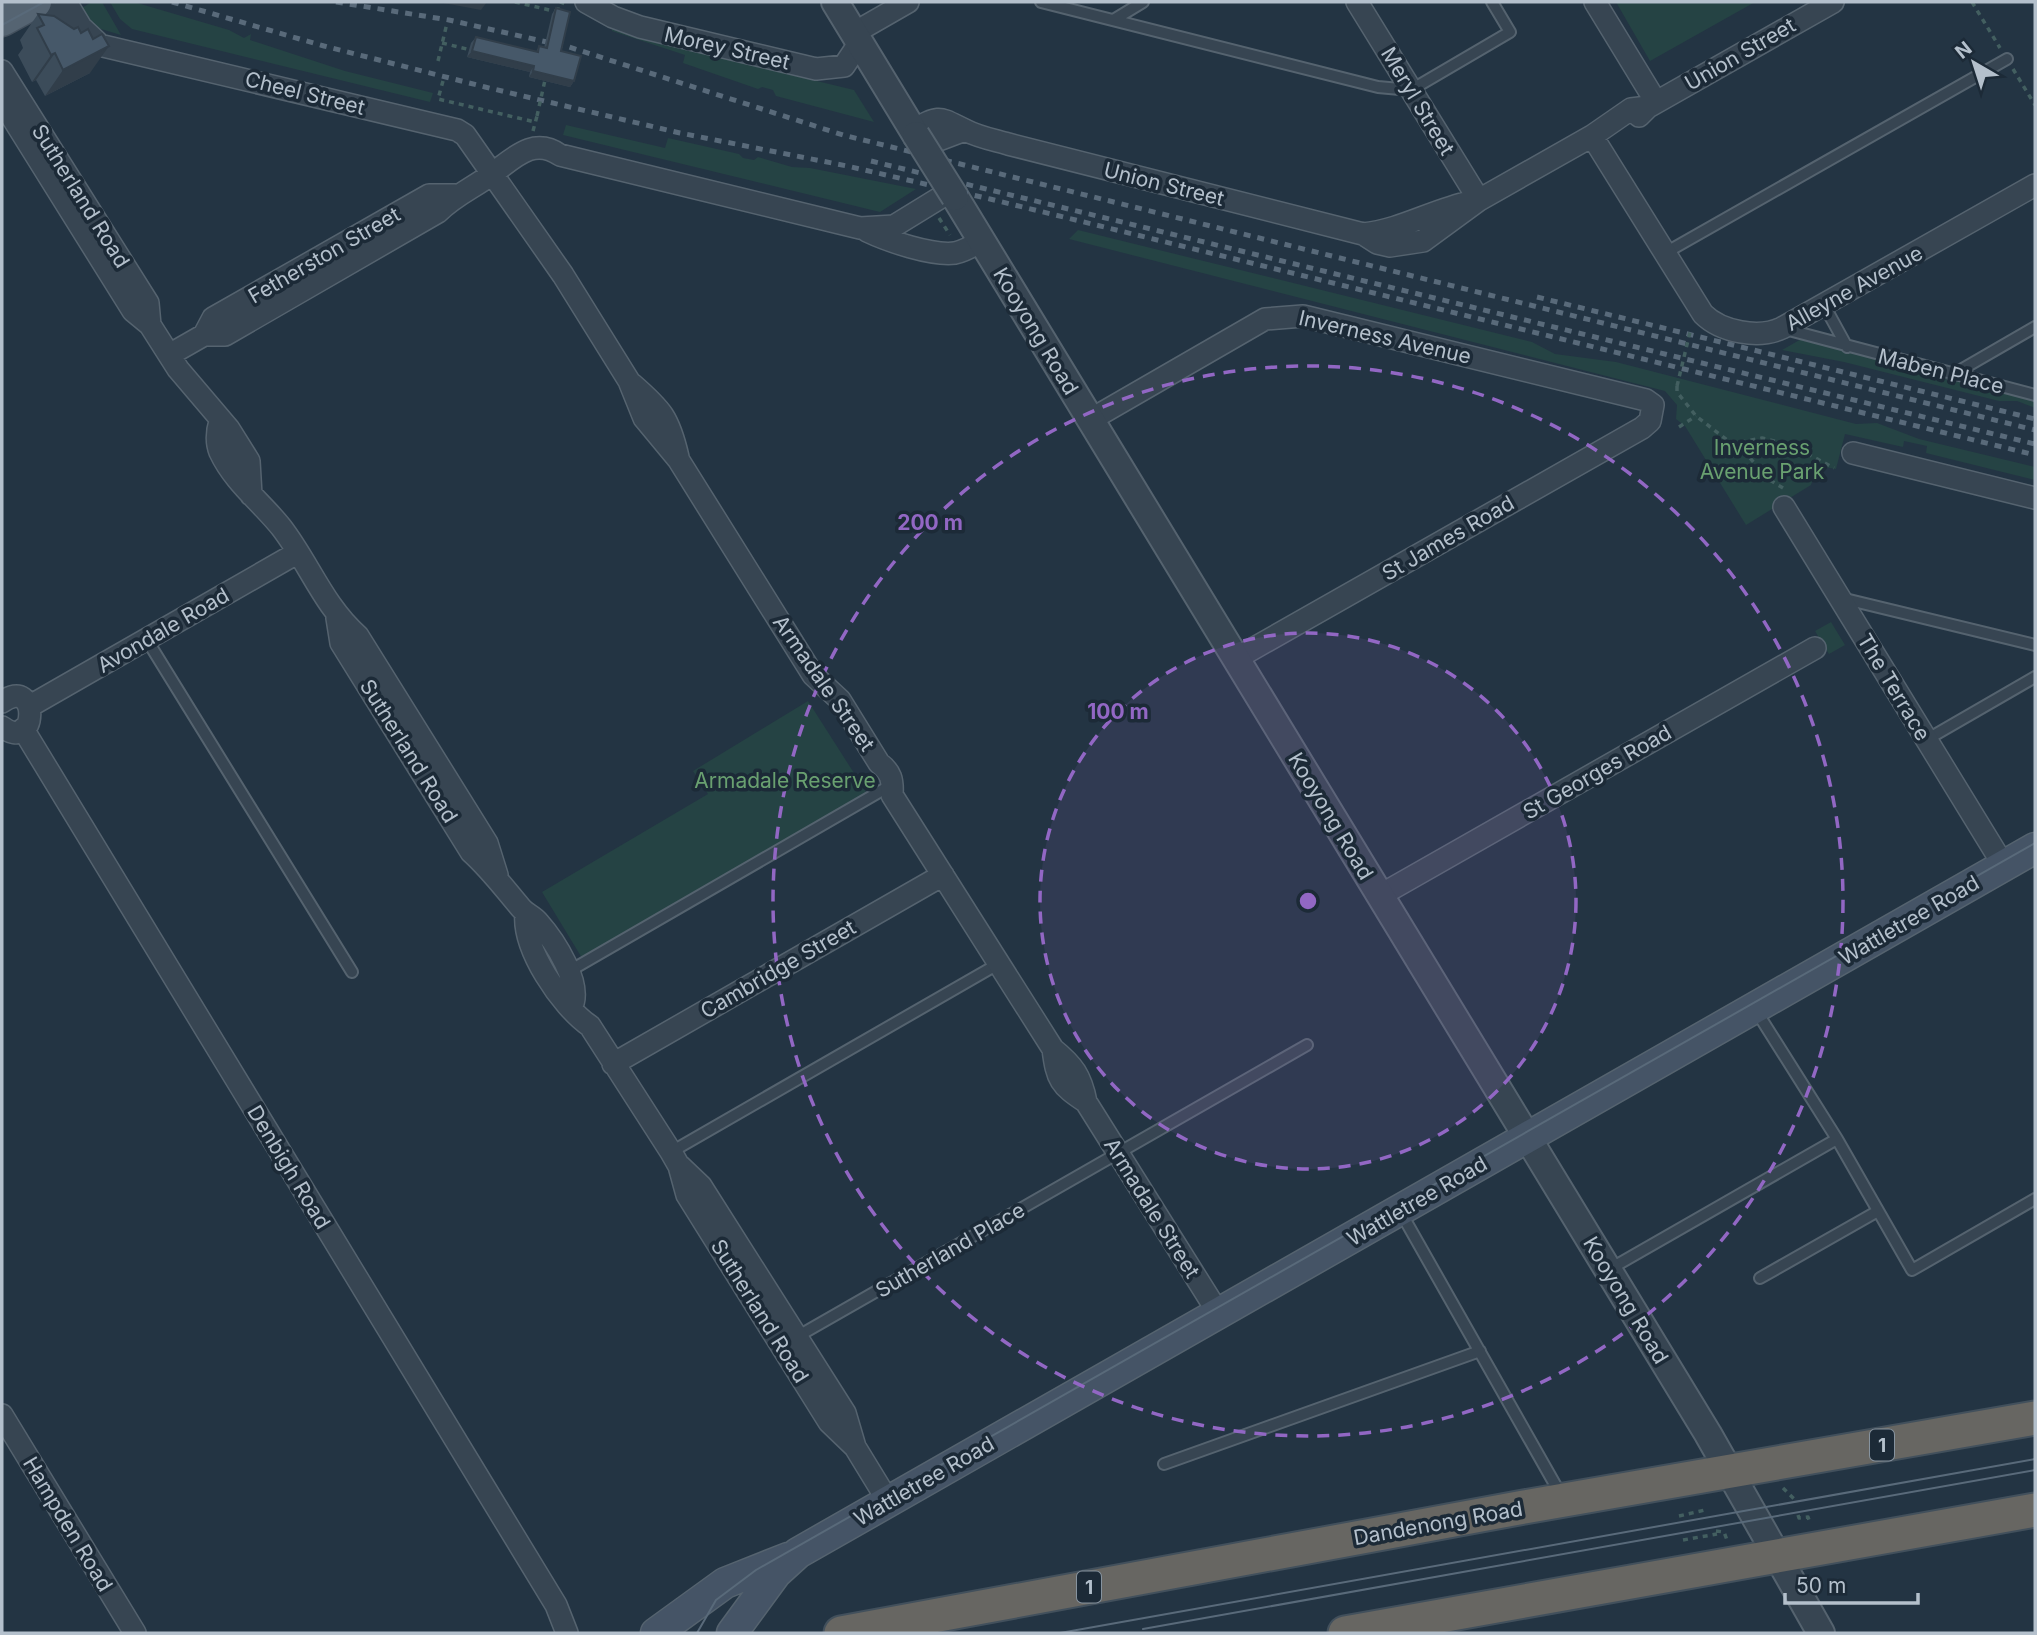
<svg xmlns="http://www.w3.org/2000/svg" width="2037" height="1635" font-family="Inter,sans-serif">
  <style>
    .green { fill: #254344 }
    .lines { fill: none; stroke-linecap: round; stroke-linejoin: round }
    .service-casing { stroke: #55636f; stroke-width: 14 }
    .minor-casing { stroke: #55636f; stroke-width: 24 }
    .tertiary-casing { stroke: #55636f; stroke-width: 30 }
    .secondary-casing { stroke: #55636f; stroke-width: 33 }
    .primary-casing { stroke: #44515e; stroke-width: 35 }
    .trunk-casing { stroke: #42505c; stroke-width: 37 }
    .path { stroke: #435f60; stroke-width: 3.5; stroke-dasharray: 5 5; stroke-linecap: butt }
    .service { stroke: #374552; stroke-width: 10 }
    .minor { stroke: #374552; stroke-width: 21 }
    .tertiary { stroke: #374552; stroke-width: 26 }
    .secondary { stroke: #455466; stroke-width: 30 }
    .primary { stroke: #556472; stroke-width: 32 }
    .trunk { stroke: #676662; stroke-width: 33 }
    .tram { stroke: #596a7a; stroke-width: 2 }
    .rail { stroke: #596a7a; stroke-width: 5; stroke-dasharray: 7 7; stroke-linecap: butt }
    .tertiary-bridge-casing { stroke: #55636f; stroke-width: 30; stroke-linecap: butt }
    .path-bridge { stroke: #435f60; stroke-width: 3.5; stroke-dasharray: 5 5; stroke-linecap: butt }
    .tertiary-bridge { stroke: #374552; stroke-width: 26 }
    .wall { fill: #3c4c5a }
    .shaded-wall { fill: #313e4a }
    .building { fill: #465869; stroke: #313e4a; stroke-width: 2 }
    .ring { fill: none; stroke: #9267c4; stroke-width: 3.5; stroke-dasharray: 12 9 }
    .labels { text-anchor: middle; dominant-baseline: central; stroke-width: 7; stroke-linejoin: round; paint-order: stroke }
    .shield { fill: #1c2a37; stroke: #86939f; stroke-width: 2 }
    .shield-label { font-size: 19px; font-weight: bold; fill: #b4c0cc }
    .street-label { font-size: 21px; fill: #b4c0cc; stroke: #1c2a37 }
    .park-label { font-size: 21px; fill: #69a070; stroke: #1c2a37 }
    .centre { fill: #9267c4; stroke: #1c2a37; stroke-width: 3.5 }
    .ring-label { font-size: 21px; text-anchor: middle; font-weight: bold; fill: #9267c4; stroke: #1c2a37; stroke-width: 7; stroke-linejoin: round; paint-order: stroke }
  </style>
  <rect width="100%" height="100%" fill="#233443"/>
  <!-- green -->
  <path class="green" d="M92 2H102L121 35 91 26 80 9Z
    M110 2H134L229 30 244 38 251 34 250 40 345 71 433 93 430 102 132 29 120 19Z
    M1616 2H1755L1650 61Z
    M612 28 648 40 854 90 874 122 776 96 773 90 762 87 758 89 683 63 685 55 612 31Z
    M566 125 665 148 668 138 739 154 743 158 754 160 758 157 792 167 810 168 916 189 880 212 563 135Z
    M1078 230 1532 342 1555 354 1616 362 1856 424 1877 423 1919 439 2035 467V480L1926 453 1927 446 1904 441 1903 447 1845 434 1836 469 1817 466 1811 485 1746 525 1685 426 1676 419 1677 405 1665 391 1069 239Z
    M1803 338 1945 379 2035 399V408L2017 401H1999L1844 362 1782 350Z
    M1831 622 1845 645 1829 654 1815 631Z
    M808 701 868 795 585 963 542 892 708 794 693 771Z"/>
  <g class="lines">
    <!-- service casing -->
    <g class="service-casing">
      <path id="service" d="M1041 2 1378 87 1411 90 1510 32 1492 2
        M1115 19 1143 2
        M1665 253 2007 59
        M1824 305 1847 347
        M1785 329 2035 395
        M1952 375 2035 327
        M1841 598 2035 645
        M147 640 352 972
        M1926 740 2035 677
        M566 973 893 784
        M1755 1009 1837 1139 1912 1270 2035 1199
        M671 1152 998 964
        M1400 1211 1561 1495
        M1608 1270 1837 1139
        M1760 1278 1878 1211
        M793 1339 1307 1045
        M1164 1464 1480 1351"/>
    </g>
    <!-- minor casing -->
    <g class="minor-casing">
      <path id="minor" d="M41 2 63 30 78 40 457 130 465 135 563 275 629 381 644 418 678 459 813 675 840 700 879 763C891 772 893 780 892 795L1053 1049C1073 1065 1081 1076 1086 1102L1219 1314
        M66 2 81 27 97 42
        M586 2 613 17 640 27 816 69 844 66 860 42
        M1357 2 1479 200
        M1595 2 1656 102
        M854 33 908 2
        M2 71 148 303 150 325
        M2 101 133 311 150 325 178 369 229 429 249 461 251 495
        M1639 116 1648 107 1833 2
        M913 130C941 115 938 117 965 130 978 137 994 140 1008 144L1363 234 1377 243 1390 246 1423 241 1479 200 1592 136 1631 109 1648 107
        M1592 136 1703 314C1721 332 1759 339 1782 328L2035 185
        M936 141 965 130
        M867 231C888 241 932 256 955 253 965 251 973 246 981 241
        M1363 234C1401 230 1433 210 1470 202
        M204 335 213 318 429 195H455
        M169 355 204 335H225L438 212C455 195 473 188 492 174 513 159 533 136 560 155L860 228 894 226 951 191
        M632 384C662 410 669 418 678 457
        M1090 420 1265 319 1303 316 1646 400 1653 405 1650 421 1642 428 1235 659
        M220 421C217 431 216 442 220 452 234 482 261 502 281 527 309 563 323 605 358 636L487 843 497 875
        M1853 453 2035 498
        M1784 507 2004 866
        M337 618 341 643 471 852C490 869 504 888 521 908 526 914 533 916 538 922 554 940 584 985 571 1008
        M2 702C40 675 38 754 2 727
        M30 706 297 553
        M23 729 556 1605 567 1633
        M1379 896 1815 648
        M526 913C522 948 561 1006 590 1026L671 1152 679 1166 687 1195 829 1422 855 1447
        M1053 1049C1057 1080 1060 1085 1086 1102
        M613 1064 943 875
        M680 1166 701 1186 845 1413 855 1447 888 1501
        M2 1415 135 1633"/>
    </g>
    <!-- tertiary casing -->
    <g class="tertiary-casing">
      <path id="tertiary" d="M835 2 916 135
        M955 197 1708 1434 1821 1633"/>
    </g>
    <!-- secondary casing -->
    <g class="secondary-casing">
      <path id="secondary" d="M656 1633 725 1583 788 1558
        M732 1633 776 1573 798 1553 2035 848"/>
    </g>
    <!-- primary casing -->
    <g class="primary-casing">
      <path id="primary" d="M2 20 35 2"/>
    </g>
    <!-- trunk casing -->
    <g class="trunk-casing">
      <path id="trunk" d="M841 1633 1524 1507 2035 1418
        M1345 1633 2035 1510"/>
    </g>
    <!-- path -->
    <path class="path" d="M515 2 558 12
      M1972 2 2000 48
      M557 12 560 2 565 4 564 8
      M442 43 471 50
      M438 61 447 23
      M2013 69 2035 105
      M443 81 438 99 535 122
      M533 131 537 116
      M939 218 950 235
      M1677 386V392L1696 416 1727 440 1737 443 1762 438 1791 445 1834 468
      M1679 427 1696 416
      M1737 443 1768 479 1783 488
      M1783 1488 1794 1499
      M1798 1515 1799 1518 1808 1517 1810 1523
      M1679 1516 1705 1510
      M1716 1531 1724 1532 1727 1540
      M1683 1540 1717 1534"/>
    <!-- service -->
    <use href="#service" class="service"/>
    <!-- minor -->
    <use href="#minor" class="minor"/>
    <!-- tertiary -->
    <use href="#tertiary" class="tertiary"/>
    <!-- secondary -->
    <use href="#secondary" class="secondary"/>
    <!-- primary -->
    <use href="#primary" class="primary"/>
    <!-- trunk -->
    <use href="#trunk" class="trunk"/>
    <!-- tram -->
    <path class="tram" d="M2 25 44 2
      M1143 1629 2035 1470
      M697 1633 716 1600 756 1570 2035 843
      M1060 1633 2035 1459"/>
    <!-- rail -->
    <path class="rail" d="M172 2 324 46 485 87 680 133 847 166 990 199 2035 455
      M336 2 449 20 569 47 843 135 2035 430
      M871 161 2035 444
      M1537 297 2035 419"/>
    <!-- tertiary-bridge casing -->
    <g class="tertiary-bridge-casing">
      <path id="tertiary-bridge" d="M916 135 955 197"/>
    </g>
    <!-- path-bridge -->
    <path class="path-bridge" d="M537 116 545 80
      M1677 386 1691 328"/>
    <!-- tertiary-bridge -->
    <use href="#tertiary-bridge" class="tertiary-bridge"/>
  </g>
  <!-- wall -->
  <path class="wall" d="M556 8 561 51 574 81 570 87 529 77 530 72 467 57 471 43 476 37 536 52 539 46 544 48 552 14Z
    M38 14 90 73 45 96 36 80 32 82 18 55 23 48 20 40Z"/>
  <!-- shaded-wall -->
  <path class="shaded-wall" d="M438 2H487L481 10Z
    M109 46 90 73 45 96 63 70Z
    M472 51 534 66 530 72 467 57Z
    M55 53 36 80 32 82 51 55Z
    M533 71 574 81 570 87 529 77Z"/>
  <!-- building -->
  <path class="building" d="M556 8 570 12 561 51 581 56 574 81 533 71 534 66 472 51 476 37 538 52 539 46 547 48Z
    M38 14 54 16 74 29 78 27 81 33 88 29 93 39 102 34 109 46 63 70 55 53 51 55 37 28 44 25Z"/>
  <!-- distance rings -->
  <circle cx="1308" cy="901" r="268" fill="#9267c4" fill-opacity=".12"/>
  <g class="ring">
    <circle cx="1308" cy="901" r="268"/>
    <circle cx="1308" cy="901" r="535"/>
  </g>
  <g class="labels">
    <!-- shield labels -->
    <g class="shield">
      <rect x="1870" y="1429.5" width="24" height="31" rx="5"/>
      <rect x="1077" y="1571.5" width="24" height="31" rx="5"/>
    </g>
    <g class="shield-label">
      <text x="1882" y="1445">1</text>
      <text x="1089" y="1587">1</text>
    </g>
    <!-- street labels -->
    <g class="street-label">
      <text transform="translate(727 48) rotate(13)">Morey Street</text>
      <text transform="translate(1740 54) rotate(-30)">Union Street</text>
      <text transform="translate(305 93) rotate(14)">Cheel Street</text>
      <text transform="translate(1418 101) rotate(59)">Meryl Street</text>
      <text transform="translate(1164 184) rotate(14)">Union Street</text>
      <text transform="translate(81 196) rotate(58)">Sutherland Road</text>
      <text transform="translate(324 255) rotate(-30)">Fetherston Street</text>
      <text transform="translate(1854 288) rotate(-29)">Alleyne Avenue</text>
      <text transform="translate(1036 331) rotate(59)">Kooyong Road</text>
      <text transform="translate(1385 337) rotate(13)">Inverness Avenue</text>
      <text transform="translate(1941 371) rotate(14)">Maben Place</text>
      <text transform="translate(1448 538) rotate(-30)">St James Road</text>
      <text transform="translate(163 630) rotate(-30)">Avondale Road</text>
      <text transform="translate(824 683) rotate(55)">Armadale Street</text>
      <text transform="translate(1894 687) rotate(59)">The Terrace</text>
      <text transform="translate(409 751) rotate(58)">Sutherland Road</text>
      <text transform="translate(1597 772) rotate(-30)">St Georges Road</text>
      <text transform="translate(1331 816) rotate(59)">Kooyong Road</text>
      <text transform="translate(1909 920) rotate(-30)">Wattletree Road</text>
      <text transform="translate(778 969) rotate(-30)">Cambridge Street</text>
      <text transform="translate(289 1167) rotate(59)">Denbigh Road</text>
      <text transform="translate(1417 1201) rotate(-30)">Wattletree Road</text>
      <text transform="translate(1152 1208) rotate(58)">Armadale Street</text>
      <text transform="translate(950 1250) rotate(-30)">Sutherland Place</text>
      <text transform="translate(1626 1300) rotate(59)">Kooyong Road</text>
      <text transform="translate(760 1311) rotate(58)">Sutherland Road</text>
      <text transform="translate(924 1481) rotate(-30)">Wattletree Road</text>
      <text transform="translate(1438 1523) rotate(-10)">Dandenong Road</text>
      <text transform="translate(68 1524) rotate(59)">Hampden Road</text>
    </g>
    <!-- park labels -->
    <g class="park-label">
      <text x="1762" y="447">Inverness<tspan x="1762" dy="24">Avenue Park</tspan></text>
      <text x="785" y="780">Armadale Reserve</text>
    </g>
  </g>
  <circle cx="1308" cy="901" r="10" class="centre"/>
  <g class="ring-label">
    <text x="930" y="530">200 m</text>
    <text x="1118" y="719">100 m</text>
  </g>
  <!-- border -->
  <rect width="2037" height="1635" fill="none" stroke="#b4c0cc" stroke-width="7"/>
  <!-- north arrow -->
  <g transform="translate(1974 63) rotate(321)" stroke="#1c2a37" stroke-width="5" paint-order="stroke">
  <path d="M0-5L12 26L0 18L-12 26Z" fill="#b4c0cc"/>
  <text y="-10" font-size="19" font-weight="bold" text-anchor="middle" fill="#b4c0cc">N</text>
  </g>
  <!-- scale -->
  <path d="M1785 1593v10h133v-10" fill="none" stroke="#b4c0cc" stroke-width="3.5"/>
  <text x="1796" y="1593" font-size="21" fill="#b4c0cc" stroke="#1c2a37" stroke-width="5" paint-order="stroke">50 m</text>
</svg>
